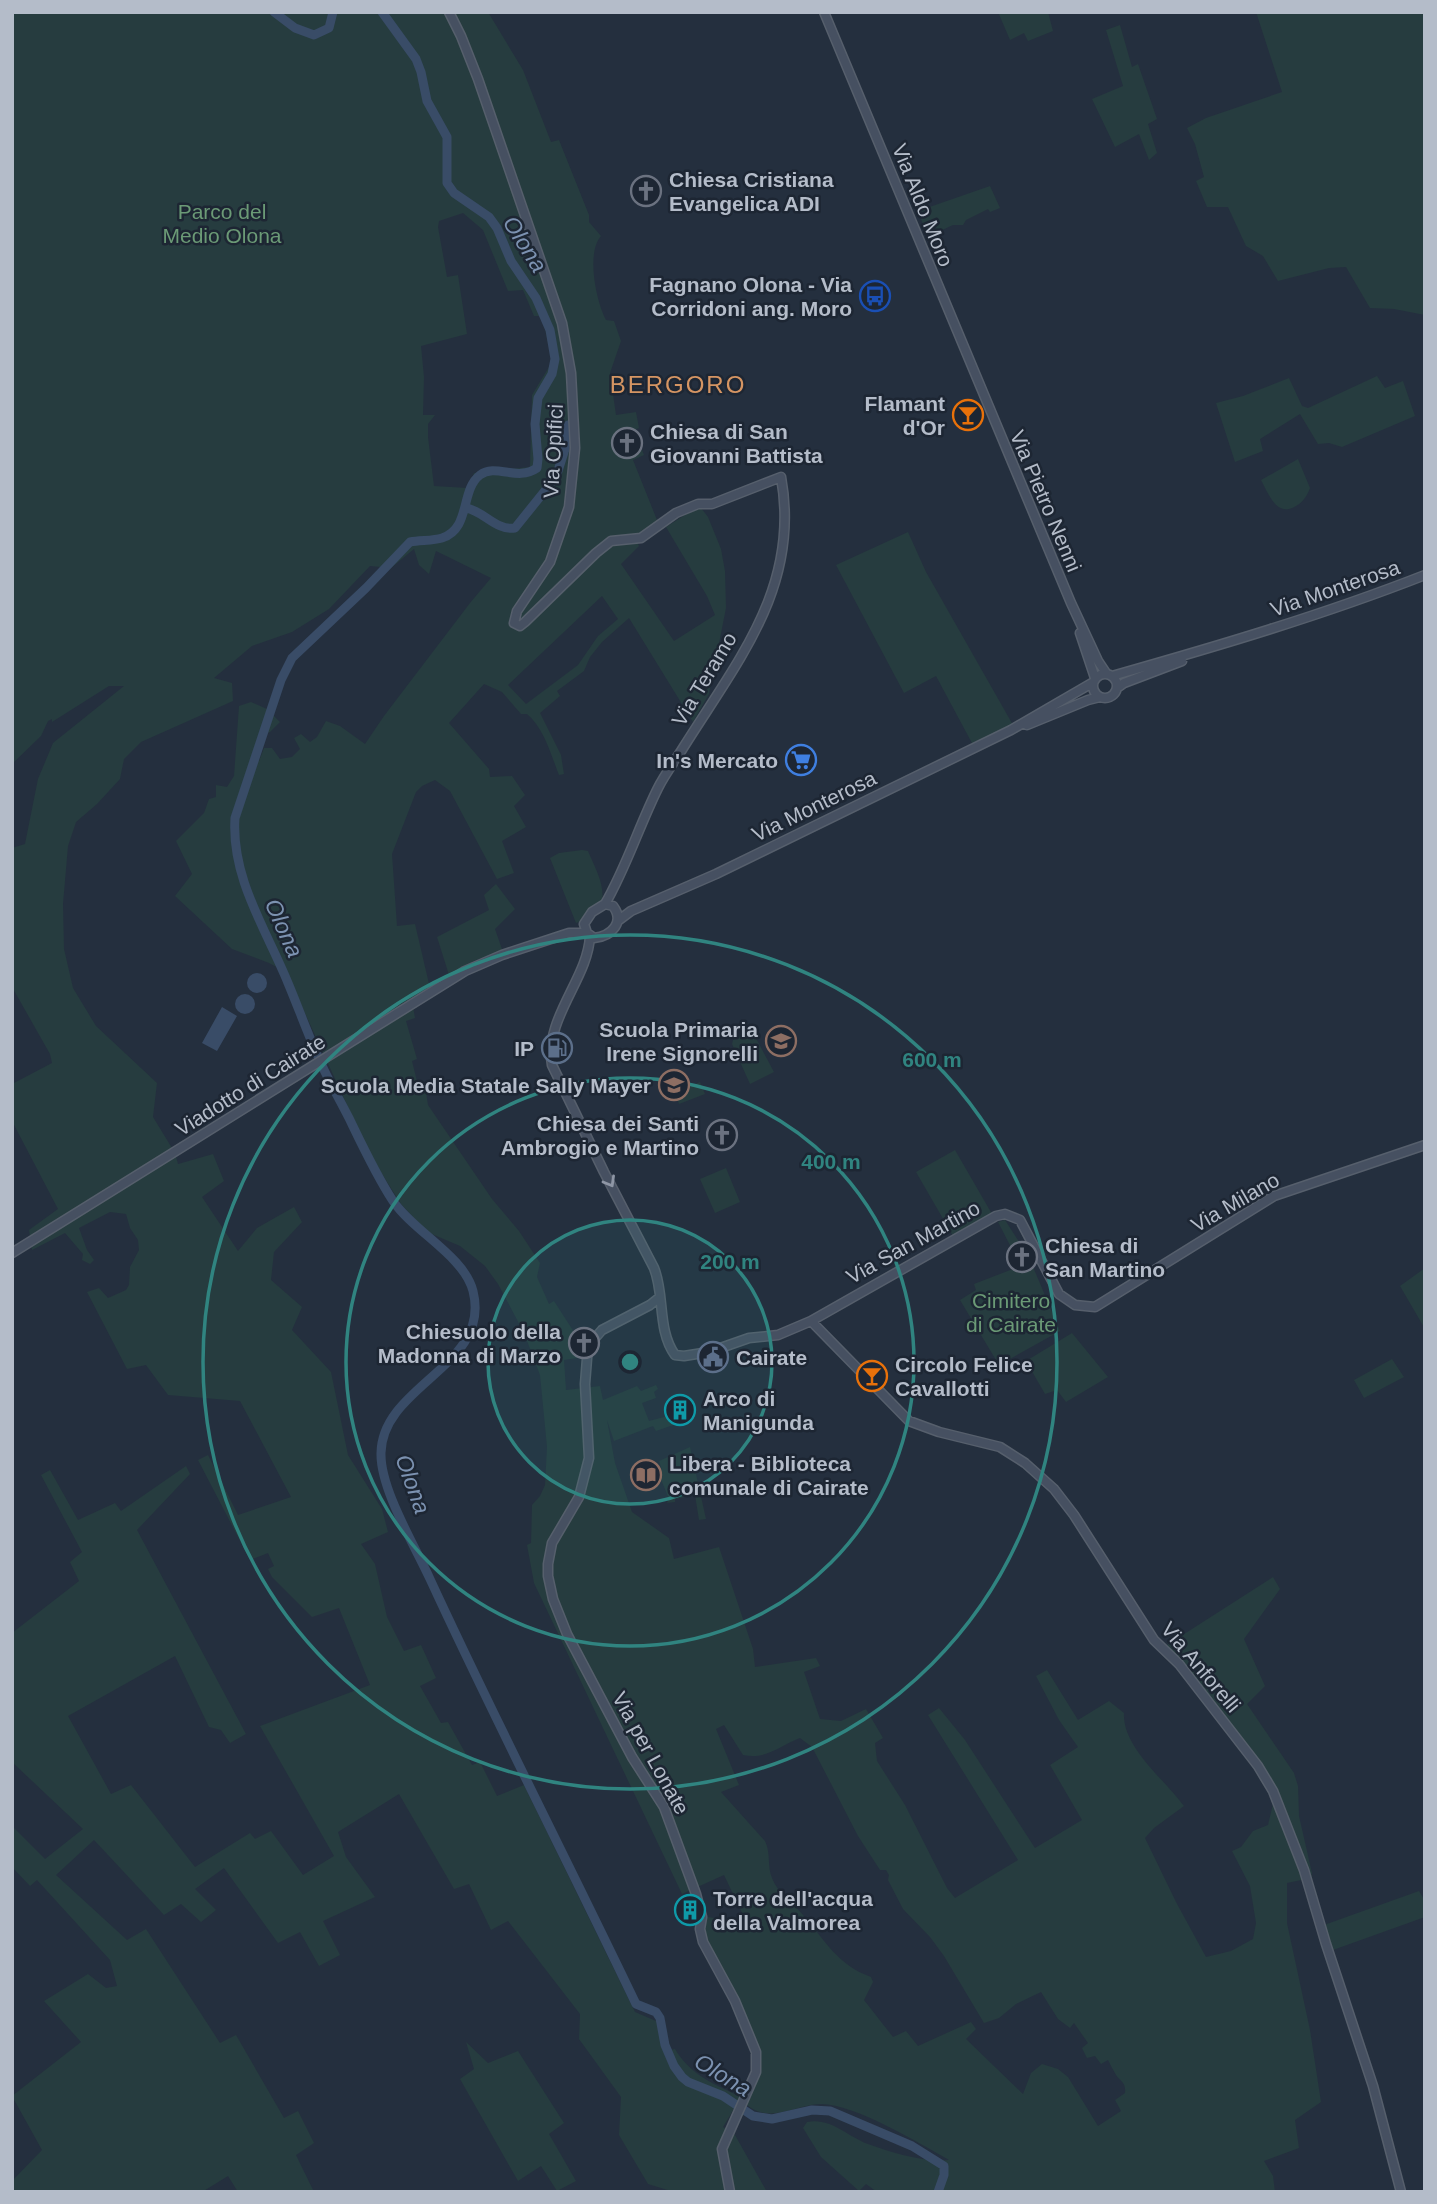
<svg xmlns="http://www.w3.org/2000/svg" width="1437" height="2204" font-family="Helvetica,sans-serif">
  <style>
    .green { fill: #263c3f; fill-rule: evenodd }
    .water { fill: #394c67 }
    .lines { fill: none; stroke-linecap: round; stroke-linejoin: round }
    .river { stroke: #394c67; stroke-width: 9 }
    .secondary-casing { stroke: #565f6c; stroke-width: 11 }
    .secondary { stroke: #465061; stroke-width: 8 }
    .oneway { stroke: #8e96a5 }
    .ring { fill: none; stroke: #308480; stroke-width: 3.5 }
    .labels { text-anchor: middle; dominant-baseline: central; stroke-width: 5; stroke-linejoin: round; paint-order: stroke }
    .poi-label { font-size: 21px; font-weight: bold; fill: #b4bcc9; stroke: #1d2633; text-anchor: start }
    .street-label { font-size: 21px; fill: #b4bcc9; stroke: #1d2633 }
    .park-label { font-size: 21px; fill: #6b9a76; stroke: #1d2633 }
    .water-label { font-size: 23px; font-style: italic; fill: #7c92b1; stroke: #1d2633 }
    .quarter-label { font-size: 24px; letter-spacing: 2px; fill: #d59563; stroke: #1d2633 }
    .centre { fill: #308480; stroke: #1d2633; stroke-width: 3.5 }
    .ring-label { font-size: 21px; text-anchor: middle; font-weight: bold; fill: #308480; stroke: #1d2633; stroke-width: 5; stroke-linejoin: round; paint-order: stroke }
  </style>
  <rect width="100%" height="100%" fill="#242f3e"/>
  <!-- green -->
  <path class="green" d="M12 12H488L523 70 551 142 559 140 589 215V222L601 236C586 253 596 301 606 320L614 321 621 341 610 373 616 415 636 412 639 428 634 430 644 455 633 460 659 525 634 537 639 546 621 564 674 641 715 615 707 596 666 527 696 508H701L708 517 721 549 725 571 726 608 709 694 693 722 629 618 602 642 590 657 584 671 557 691 560 696 540 713 561 755 564 774 559 775C551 755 544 728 527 714H521L502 692 484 684 449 723 489 769 490 777 512 776 525 795 514 806 526 827 502 841 514 873 497 879 450 791 435 780 422 786 416 792 392 854 397 926 415 924 430 988 412 1001 415 1018 406 1021 417 1059 412 1061 417 1081 425 1086 428 1105 492 1199 519 1231 540 1263 537 1277 549 1304 554 1301 585 1349 583 1357 564 1360 566 1390 600 1386 603 1400 637 1386 641 1391 656 1385 658 1389 654 1392 656 1398 642 1403 649 1421 679 1413 682 1422 656 1431 653 1426 614 1441 607 1420 615 1463 632 1512 669 1538 674 1559 719 1547 753 1649 755 1667 816 1658 820 1666 804 1672 820 1719 841 1721 866 1709 883 1738 875 1743 877 1761 905 1805 947 1888 955 1898 1018 1860 928 1715 939 1708 965 1740 1035 1848 1082 1820 1050 1765 1078 1747 1059 1720 1036 1676 1047 1670 1078 1720 1109 1701 1124 1713C1122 1747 1165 1780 1184 1806L1154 1828 1145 1838 1176 1902 1206 1957 1231 1951 1253 1939 1256 1923 1250 1886 1232 1851 1241 1847 1253 1831 1268 1825 1273 1804 1268 1787 1167 1645 1273 1577 1280 1589 1244 1639 1265 1686 1247 1704 1294 1773 1298 1786 1299 1816 1312 1873 1311 1878 1287 1883V1923L1310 2030 1321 2102 1295 2120 1299 2148 1264 2161 1273 2176 1275 2192H877L866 2184 859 2191 821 2157 803 2128 807 2122C830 2117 847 2136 868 2144 893 2153 922 2162 949 2160 919 2143 853 2103 820 2104 795 2105 770 2124 747 2105L760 2075V2053L705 1938 703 1927 706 1917 735 1920 743 1915 724 1875 682 1894 534 1583 527 1545 531 1543 532 1505 540 1496 545 1485 547 1447 540 1375 524 1333 498 1284 485 1266 460 1246 427 1232 401 1204 370 1155 286 972 269 963 232 949 175 896 192 874 176 841 204 813 209 799 216 797V785L227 787 234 776 239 706 251 702 267 709 280 722 270 732 260 735 255 748 259 761 264 748H272L280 759 292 757 300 749 294 738 301 734 310 742 317 737 326 721 340 726 365 744 384 716 470 603 491 578 436 551 429 574 419 565 414 549 391 568 370 566 329 609 292 632 252 646 214 678 232 683 233 701 141 742 124 759 120 779 97 804 76 822 68 846 63 904 64 949 73 988 96 1026 157 1083 153 1117 175 1153 178 1164 213 1154 224 1181 202 1197 238 1251 257 1228 294 1207 302 1222 274 1252 271 1280 302 1307 292 1330 331 1372 348 1455 382 1509 388 1532 361 1544 375 1564 387 1617 404 1651 421 1645 436 1678 420 1686 441 1723 448 1722 472 1765 480 1762 497 1796 524 1785 635 2012 656 2021 666 2051 675 2049C690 2075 716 2085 741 2097L723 2127 735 2135 767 2192H674L648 2184 619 2135 621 2097 579 2039 580 2014 508 1921 491 1930 469 1884 454 1889 399 1794 338 1832 346 1857 375 1897 323 1921 340 1955 319 1966 300 1932 278 1943 224 1868 195 1889 216 1910 201 1922 181 1904 164 1915 94 1840 56 1875 127 1940 146 1929 220 2043 236 2035 284 2118 298 2111 314 2143 296 2155 314 2192H238L228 2176 202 2192H12V2181L42 2150 12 2096 81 2042 44 2001 88 1974 106 1988 117 1986 110 1960 37 1880 30 1886 12 1867V1826L45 1859 83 1829 12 1762V1633L79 1581 70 1562 82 1552 41 1475 50 1470 78 1520 115 1503 121 1511 186 1466 190 1474 137 1530 246 1734 230 1743 221 1730 209 1727 175 1656 68 1716 111 1794 131 1785 195 1867 250 1833 255 1839 271 1831 303 1875 334 1856 260 1726 370 1685 339 1608 312 1617 272 1577 268 1569 274 1566 268 1553 250 1560 198 1460 208 1455 238 1515 291 1497 240 1401 168 1395 146 1365 127 1369 87 1292 99 1288 108 1298 126 1290 129 1285 130 1267 139 1250 138 1240 130 1228 126 1214 110 1212 79 1228 87 1250 94 1260 90 1264 82 1260 83 1254 65 1233 32 1250 29 1230 58 1209 12 1121V1084L52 1063 50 1054 12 987V848L25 844 38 779 53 743 124 686H109L52 722V719L48 721 41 736 12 764ZM463 213 483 230 508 291 523 290 534 316H539L544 324 552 362 532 395 530 467 474 473 468 488 434 486 428 437V424L435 415H423L424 377 421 346 467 334 458 275 447 277 438 227 439 221ZM602 596 618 619 598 636 578 665 526 704 508 685ZM724 1725 743 1755C766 1760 779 1746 800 1738L812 1747 858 1836 880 1870H886L889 1875 888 1880 903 1909 930 1937 944 1956 984 2023 999 2018 1016 2004 1041 1992 1058 2019 1070 2028 1074 2023 1088 2043 1082 2048 1087 2058 1095 2056 1101 2064 1108 2060C1110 2064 1113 2070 1116 2075 1121 2082 1126 2082 1125 2093L1115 2100 1121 2111 1098 2126 1068 2077 1058 2069 1042 2064 1031 2073 1023 2094 966 2039 976 2029 971 2022 918 2046 906 2031 893 2037 864 2000 873 1982 871 1977C837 1965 825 1940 803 1915 793 1903 778 1894 772 1878 767 1866 771 1853 765 1841L721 1792 739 1785 716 1729Z
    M998 12H1048L1053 31 1028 41 1024 33 1010 40Z
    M1256 12H1425V315L1394 309 1370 308 1346 267 1329 268 1278 281 1263 256 1246 246 1228 207H1207L1196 181 1204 177 1195 144 1187 128 1206 118 1282 92Z
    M1120 25 1132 67 1138 64 1157 119 1148 124 1157 153 1149 160 1139 134 1115 147 1092 99 1123 86 1106 30Z
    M990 186 1000 208 990 212 988 209 966 220 963 225H953L936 233 934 223 928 224 927 230 931 234 927 235 918 211Z
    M1377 376 1385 388 1403 381 1415 416 1342 447 1329 443 1318 444 1300 414 1260 439 1263 451 1235 462 1216 403 1243 396 1289 378 1302 406 1308 408Z
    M1298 459 1310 488C1307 496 1303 502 1296 506 1277 518 1269 495 1261 480Z
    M908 532 926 572 1013 725 973 745 936 676 904 693 836 565Z
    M582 850 588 851C595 868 605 884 602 902L586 912 581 921 576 923 550 858 559 853Z
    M496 884 515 909 495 929 503 952 476 960 449 975 437 937 489 910 484 895Z
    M751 1029 774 1072 750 1084 732 1044 733 1040Z
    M700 1082 705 1094 679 1104 675 1093Z
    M955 1150 992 1214 953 1236 916 1172Z
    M726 1168 740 1202 715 1213 700 1179Z
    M1005 1220 1025 1251 1015 1255 998 1222Z
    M1031 1262 1060 1331 999 1365 960 1300 976 1290 974 1284Z
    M1425 1268V1329L1400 1286Z
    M1072 1333 1108 1377 1066 1402 1057 1390 1045 1394 1026 1361Z
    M1392 1359 1404 1377 1364 1398 1354 1380Z
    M690 1447 706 1519 699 1520 695 1495 675 1499V1502L667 1503 669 1499 658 1472 662 1470 659 1461Z
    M1419 1891 1425 1901V1917L1333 1950 1324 1925Z
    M466 2042 488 2063 518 2051 564 2123 549 2134 576 2181 557 2191 541 2166 518 2181 460 2079 474 2069Z"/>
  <!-- water -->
  <path class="water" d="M247 983a10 10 0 1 1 20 0a10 10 0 1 1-20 0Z
    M235 1004a10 10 0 1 1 20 0a10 10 0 1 1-20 0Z
    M222 1007 237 1016 217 1051 202 1043Z"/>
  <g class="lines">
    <!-- river -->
    <path class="river" d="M274 12 295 28 314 35 329 28 333 12
      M382 12 416 59 421 72 427 101 447 137V183L454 193 489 217 497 228 511 261 536 298 550 330 555 359 552 374 538 398 535 424 538 459 537 468C517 482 496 463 480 475 460 490 471 529 442 538 433 541 420 540 410 542L366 588 292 658 281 680 235 818C231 878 266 929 288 983 301 1014 312 1046 327 1076 334 1090 342 1104 349 1118 363 1147 376 1175 393 1201 414 1232 464 1256 473 1291 492 1366 382 1385 381 1453 380 1489 415 1546 430 1579 496 1722 568 1862 636 2004L656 2012 660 2018 665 2045 674 2066 682 2077 688 2082 723 2096 753 2116 772 2119 812 2110 830 2111 912 2146 944 2166V2175L938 2192
      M466 508C484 511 496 531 515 528L556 477 565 449 568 425"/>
    <!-- secondary casing -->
    <g class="secondary-casing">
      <path id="secondary" d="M449 12 461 36 478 79 562 323 571 373 575 448 569 507 550 562 517 611 514 623 520 626 525 622 596 553 611 541 641 538 676 513 698 504H712L781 477C801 586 738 660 683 748 675 761 665 774 658 788 639 826 626 868 605 904
        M824 12 1071 603 1098 661 1106 673
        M1080 633 1095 678
        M1093 686a12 12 0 1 1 24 0a12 12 0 1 1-24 0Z
        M1112 676C1218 646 1323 615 1425 575
        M1117 688 1124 683 1182 661
        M1027 725 1088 700 1100 697
        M619 920 631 911 716 874 1011 730 1092 683
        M590 936C588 979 544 1018 552 1065L604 1172 654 1268C665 1295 657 1330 675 1355L684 1356 709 1352 749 1338 778 1335 811 1321 996 1216 1005 1214 1020 1220 1059 1294 1075 1305 1095 1307 1274 1196 1425 1145
        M12 1253 465 971 502 955 569 933H587L594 938C612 936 625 922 613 906L605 904 592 912 584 924 587 933
        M660 1297 650 1305 602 1330 588 1346 585 1384 589 1458 579 1497 552 1543 548 1564V1576L553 1599 567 1634 632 1757 664 1807 696 1894 702 1917 700 1929 703 1942 735 2001 756 2052V2072L722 2149 730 2192
        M811 1321 909 1421 939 1432 1000 1447 1025 1463 1054 1489 1074 1515 1154 1640 1179 1664 1258 1766 1273 1791 1304 1870 1326 1944 1373 2086 1401 2192"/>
    </g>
    <!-- secondary -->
    <use href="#secondary" class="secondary"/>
  </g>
  <!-- one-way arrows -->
  <defs><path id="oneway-chevron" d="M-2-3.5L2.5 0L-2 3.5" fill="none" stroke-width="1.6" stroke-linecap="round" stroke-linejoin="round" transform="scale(1.75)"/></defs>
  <use class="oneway" href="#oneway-chevron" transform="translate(610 1182) rotate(60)"/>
  <!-- distance rings -->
  <circle cx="630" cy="1362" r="142" fill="#308480" fill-opacity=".12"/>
  <g class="ring">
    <circle cx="630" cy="1362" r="142"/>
    <circle cx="630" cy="1362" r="284"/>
    <circle cx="630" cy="1362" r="427"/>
  </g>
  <!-- icons -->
  <defs>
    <g id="church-ring" transform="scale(1.575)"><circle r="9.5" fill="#1d2633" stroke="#6b7280" stroke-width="1.5"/><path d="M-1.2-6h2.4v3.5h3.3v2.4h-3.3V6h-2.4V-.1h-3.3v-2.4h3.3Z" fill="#6b7280"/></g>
    <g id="bus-ring" transform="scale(1.575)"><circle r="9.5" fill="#1d2633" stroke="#1a4fb4" stroke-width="1.5"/><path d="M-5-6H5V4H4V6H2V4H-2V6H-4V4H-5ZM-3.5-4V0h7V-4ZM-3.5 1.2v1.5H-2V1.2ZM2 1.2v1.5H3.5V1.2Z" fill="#1a4fb4"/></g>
    <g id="bar-ring" transform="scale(1.575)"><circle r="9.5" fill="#1d2633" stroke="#e8710a" stroke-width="1.5"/><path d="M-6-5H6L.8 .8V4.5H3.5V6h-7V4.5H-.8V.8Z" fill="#e8710a"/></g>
    <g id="supermarket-ring" transform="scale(1.575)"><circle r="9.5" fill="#1d2633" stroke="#3f7fe0" stroke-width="1.5"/><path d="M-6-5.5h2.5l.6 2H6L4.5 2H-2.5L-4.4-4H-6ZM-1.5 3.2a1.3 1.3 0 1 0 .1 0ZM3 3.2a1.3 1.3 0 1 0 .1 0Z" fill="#3f7fe0"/></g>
    <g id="school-ring" transform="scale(1.575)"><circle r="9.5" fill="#1d2633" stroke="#8d6e63" stroke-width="1.5"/><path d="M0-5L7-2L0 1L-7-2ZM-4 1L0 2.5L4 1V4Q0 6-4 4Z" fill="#8d6e63"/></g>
    <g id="fuel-ring" transform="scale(1.575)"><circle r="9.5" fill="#1d2633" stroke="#5c6f8a" stroke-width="1.5"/><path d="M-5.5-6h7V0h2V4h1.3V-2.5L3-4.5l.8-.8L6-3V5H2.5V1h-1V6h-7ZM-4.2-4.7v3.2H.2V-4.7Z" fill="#5c6f8a"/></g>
    <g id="civic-ring" transform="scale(1.575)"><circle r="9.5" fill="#1d2633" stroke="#5c6f8a" stroke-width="1.5"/><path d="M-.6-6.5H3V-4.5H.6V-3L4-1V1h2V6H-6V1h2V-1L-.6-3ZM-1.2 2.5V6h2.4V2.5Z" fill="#5c6f8a"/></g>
    <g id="building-ring" transform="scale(1.575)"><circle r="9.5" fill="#1d2633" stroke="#0f9aa8" stroke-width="1.5"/><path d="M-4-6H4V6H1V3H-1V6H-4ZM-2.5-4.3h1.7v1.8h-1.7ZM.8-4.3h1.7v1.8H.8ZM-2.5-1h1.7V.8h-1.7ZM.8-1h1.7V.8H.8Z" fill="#0f9aa8"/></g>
    <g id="library-ring" transform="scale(1.575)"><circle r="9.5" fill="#1d2633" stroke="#8d6e63" stroke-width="1.5"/><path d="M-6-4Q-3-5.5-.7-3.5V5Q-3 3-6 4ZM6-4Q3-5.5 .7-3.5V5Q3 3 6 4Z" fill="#8d6e63"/></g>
  </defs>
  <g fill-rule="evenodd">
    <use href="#church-ring" x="646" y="191"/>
    <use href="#bus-ring" x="875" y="296"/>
    <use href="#bar-ring" x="968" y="415"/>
    <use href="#church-ring" x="627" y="443"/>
    <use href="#supermarket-ring" x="801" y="760"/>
    <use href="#school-ring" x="781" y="1041"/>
    <use href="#fuel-ring" x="557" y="1048"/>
    <use href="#school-ring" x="674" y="1085"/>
    <use href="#church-ring" x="722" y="1135"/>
    <use href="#church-ring" x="1022" y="1257"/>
    <use href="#church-ring" x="584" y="1343"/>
    <use href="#civic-ring" x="713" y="1357"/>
    <use href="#bar-ring" x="872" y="1376"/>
    <use href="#building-ring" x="680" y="1410"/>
    <use href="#library-ring" x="646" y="1475"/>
    <use href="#building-ring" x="690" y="1910"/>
  </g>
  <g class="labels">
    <!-- poi labels -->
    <g class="poi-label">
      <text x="669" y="179">Chiesa Cristiana<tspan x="669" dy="24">Evangelica ADI</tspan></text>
      <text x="852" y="284" text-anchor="end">Fagnano Olona - Via<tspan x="852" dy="24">Corridoni ang. Moro</tspan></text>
      <text x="945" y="403" text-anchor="end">Flamant<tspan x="945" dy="24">d'Or</tspan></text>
      <text x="650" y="431">Chiesa di San<tspan x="650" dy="24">Giovanni Battista</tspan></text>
      <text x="778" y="760" text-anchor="end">In's Mercato</text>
      <text x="758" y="1029" text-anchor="end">Scuola Primaria<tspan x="758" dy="24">Irene Signorelli</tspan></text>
      <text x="534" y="1048" text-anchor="end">IP</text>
      <text x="651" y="1085" text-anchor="end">Scuola Media Statale Sally Mayer</text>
      <text x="699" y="1123" text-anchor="end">Chiesa dei Santi<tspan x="699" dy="24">Ambrogio e Martino</tspan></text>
      <text x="1045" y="1245">Chiesa di<tspan x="1045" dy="24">San Martino</tspan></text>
      <text x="561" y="1331" text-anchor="end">Chiesuolo della<tspan x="561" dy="24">Madonna di Marzo</tspan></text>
      <text x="736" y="1357">Cairate</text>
      <text x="895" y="1364">Circolo Felice<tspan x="895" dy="24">Cavallotti</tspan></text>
      <text x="703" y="1398">Arco di<tspan x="703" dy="24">Manigunda</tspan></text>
      <text x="669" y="1463">Libera - Biblioteca<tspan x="669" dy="24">comunale di Cairate</tspan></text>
      <text x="713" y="1898">Torre dell'acqua<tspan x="713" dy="24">della Valmorea</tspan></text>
    </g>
    <!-- street labels -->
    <g class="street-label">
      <text transform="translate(923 205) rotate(68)">Via Aldo Moro</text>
      <text transform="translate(553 451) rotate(-87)">Via Opifici</text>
      <text transform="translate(1046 501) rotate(67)">Via Pietro Nenni</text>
      <text transform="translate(1335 588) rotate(-19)">Via Monterosa</text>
      <text transform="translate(704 679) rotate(-59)">Via Teramo</text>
      <text transform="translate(814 806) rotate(-26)">Via Monterosa</text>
      <text transform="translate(250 1085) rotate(-32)">Viadotto di Cairate</text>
      <text transform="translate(1235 1202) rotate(-30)">Via Milano</text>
      <text transform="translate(913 1242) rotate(-29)">Via San Martino</text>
      <text transform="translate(1201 1667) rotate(50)">Via Anforelli</text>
      <text transform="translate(651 1753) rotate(61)">Via per Lonate</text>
    </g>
    <!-- park labels -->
    <g class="park-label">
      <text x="222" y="211">Parco del<tspan x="222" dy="24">Medio Olona</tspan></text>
      <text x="1011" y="1300">Cimitero<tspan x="1011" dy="24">di Cairate</tspan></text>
    </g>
    <!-- water labels -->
    <g class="water-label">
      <text transform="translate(525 244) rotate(58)">Olona</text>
      <text transform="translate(284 928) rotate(66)">Olona</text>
      <text transform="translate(413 1484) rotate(70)">Olona</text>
      <text transform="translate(723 2075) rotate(31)">Olona</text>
    </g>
    <!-- quarter labels -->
    <g class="quarter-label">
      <text x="678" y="384">BERGORO</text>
    </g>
  </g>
  <circle cx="630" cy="1362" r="10" class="centre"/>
  <g class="ring-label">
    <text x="932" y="1067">600 m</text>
    <text x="831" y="1169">400 m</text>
    <text x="730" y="1269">200 m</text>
  </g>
  <!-- border -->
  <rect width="1437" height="2204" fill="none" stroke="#b4bcc9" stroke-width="28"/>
</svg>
